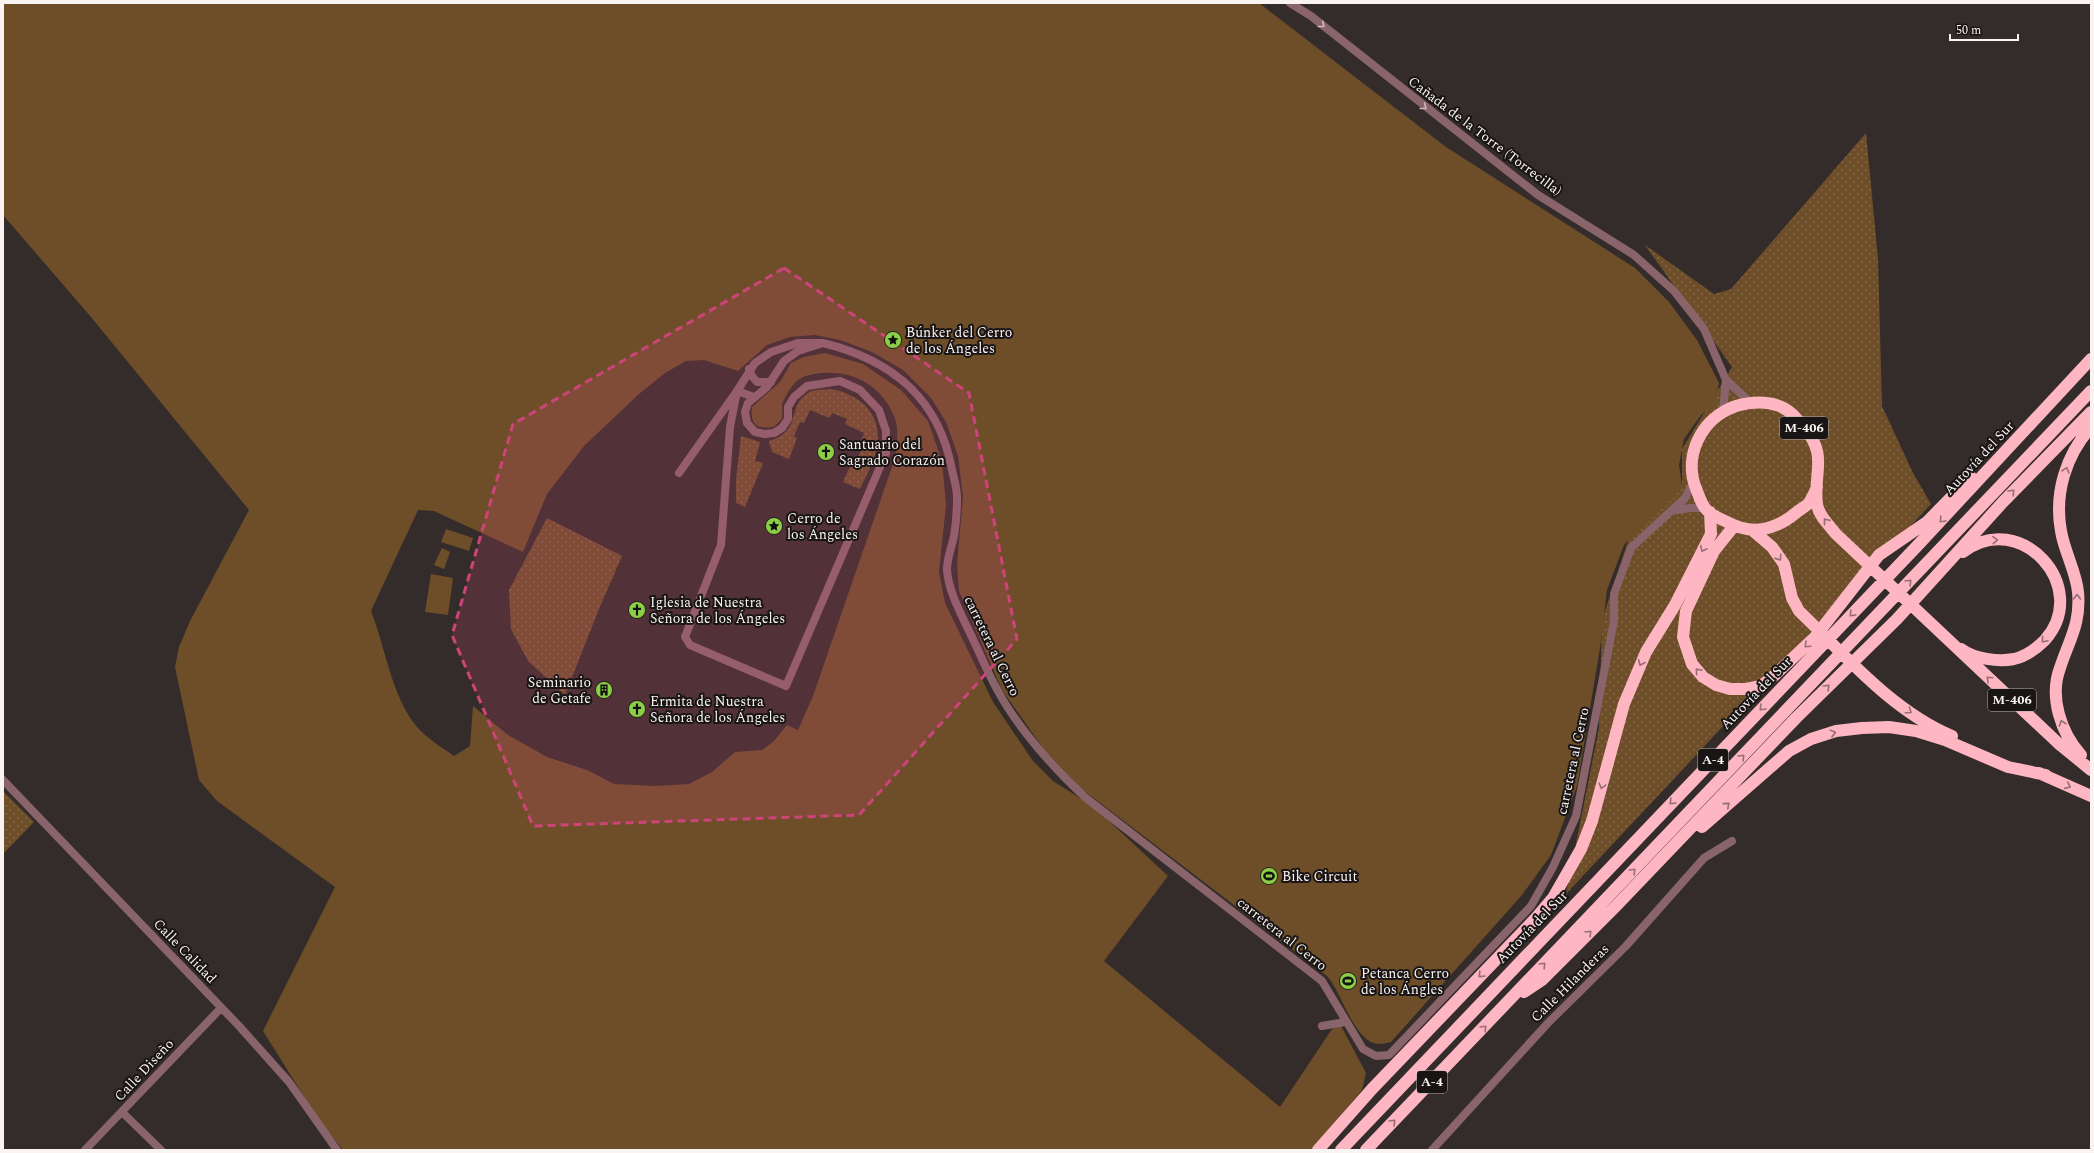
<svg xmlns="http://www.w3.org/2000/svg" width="2094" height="1153" font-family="Spectral,serif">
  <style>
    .grass { fill: url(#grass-dots) }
    .park { fill: #6d4e29 }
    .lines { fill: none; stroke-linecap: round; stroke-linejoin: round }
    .street { stroke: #89656b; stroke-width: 8 }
    .highway { stroke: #fdb6c2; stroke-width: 12 }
    .oneway { stroke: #ccbabc }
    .oneway2 { stroke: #966e74 }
    .marked { fill: #cd4479; fill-opacity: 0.2; stroke: #cd4479; stroke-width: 3; stroke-dasharray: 8 5; stroke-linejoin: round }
    .labels { text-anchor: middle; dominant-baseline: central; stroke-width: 4; stroke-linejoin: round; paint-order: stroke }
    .shield { fill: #191515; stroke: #b6b0b0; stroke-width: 1 }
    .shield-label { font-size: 13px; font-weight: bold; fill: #f9f3f2 }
    .street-label { font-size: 14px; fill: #f9f3f2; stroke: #191515 }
    .poi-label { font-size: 14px; fill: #f9f3f2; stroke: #191515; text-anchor: start }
  </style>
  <defs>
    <pattern id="grass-dots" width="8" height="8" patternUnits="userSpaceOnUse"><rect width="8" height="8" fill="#6d4e29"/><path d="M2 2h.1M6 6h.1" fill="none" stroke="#836848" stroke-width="1.8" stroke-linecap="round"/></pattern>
  </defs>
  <rect width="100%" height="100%" fill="#342c2a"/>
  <!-- grass -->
  <path class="grass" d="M1866 133 1878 259 1882 406 1913 473 1931 504 1566 894 1599 728 1602 620 1631 532 1682 486V449L1732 367 1645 245 1714 294 1731 289Z
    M831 389C860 394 883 415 877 446 875 461 866 476 860 489L843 482 852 462 855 464 862 448 859 446 864 433 845 424 847 419 832 413 829 418 810 410 804 423 800 422 794 436 797 438 789 459 772 452 769 441C805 430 784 404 812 391 817 389 826 390 831 389Z
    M741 436 760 442 755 461 763 463 745 507 736 503V480Z
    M547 518 622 556 599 609 565 695 528 661 511 629 509 590Z
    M3 791 34 822 3 854Z"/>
  <!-- park -->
  <path class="park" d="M3 3H1259L1446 147 1635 268 1669 302 1697 340 1719 383 1715 402 1701 415 1684 439 1679 465 1682 486 1677 494 1665 506 1648 517 1624 545 1607 590 1600 648 1577 786 1551 855 1522 895 1391 1042C1387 1043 1382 1044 1378 1044 1354 1042 1342 992 1327 976L1074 783 1043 748 1002 690 959 591 957 565 963 496 958 456 946 422 931 398 903 370 872 352 840 340 815 335 790 337 767 345 738 371 704 360 686 361 665 373 639 394 584 446 547 494 523 552 434 511 418 510 371 611C386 648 393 707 424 734 433 742 444 749 454 756L470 746 473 706 508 735 547 757 587 770 614 784 655 786 689 784 712 772 735 752 762 750 774 741 787 725 798 730 813 696 894 461C897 449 899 431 895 419 884 388 856 371 824 373 816 373 805 375 798 380 793 383 783 400 782 405 782 409 783 414 782 418 781 421 776 424 774 427 757 429 750 425 752 407L780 382 791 363 804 357 825 353 863 364 901 390 928 421 942 461 946 505 939 572 945 603 993 702 1033 761 1053 781 1094 807 1168 876 1104 961 1280 1107 1332 1029 1340 1024 1366 1073 1362 1090 1312 1150H343L315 1114 263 1031 335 887 217 801 199 780 175 667 179 647 190 621 249 510 91 317 3 215Z
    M446 529 473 538 469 551 441 542Z
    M442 548 450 552 444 569 434 565Z
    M431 574 453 578 448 615 425 612Z"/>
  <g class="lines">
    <!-- street -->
    <path class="street" d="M1290 3 1311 16 1538 195 1634 255 1674 291 1704 329 1726 380 1750 402
      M798 343H823L798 351 784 361 767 387 748 403 745 412 747 423 755 432 765 434 774 433 782 428 788 419V407L794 397 807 386 840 381 860 390 879 410 886 431V453L786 686 690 645 685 637 721 545 730 427 737 391 755 363 771 352Z
      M823 343C892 360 939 398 952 470 954 479 957 488 957 497 957 509 956 524 954 536 952 546 947 558 947 569 948 590 960 612 969 631 979 651 987 672 998 691 1017 727 1056 771 1086 798L1322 981 1363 1049 1376 1056 1389 1055 1531 906 1553 867 1576 816 1614 621V594L1631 548 1685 498 1693 482
      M749 369 752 376 757 382H771
      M1723 411 1726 380
      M679 473 737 391 754 397
      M1671 511 1690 508H1705
      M3 780 239 1026 289 1082 337 1150
      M1322 1026 1345 1022
      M122 1112 161 1150
      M85 1150 221 1008
      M1432 1150 1548 1023 1626 946 1704 858 1732 841"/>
    <!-- highway -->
    <path class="highway" d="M1817 487C1815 492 1812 498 1809 503 1806 506 1801 509 1797 512 1774 531 1752 536 1725 521 1718 518 1709 514 1705 508 1701 503 1699 496 1697 491 1682 457 1701 418 1736 406 1753 401 1776 400 1791 413 1795 416 1799 422 1803 426 1829 456 1813 471 1817 504 1818 515 1829 525 1836 534L2058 743 2091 770
      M1734 526 1714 551 1686 611 1683 637 1692 664 1703 677 1716 685 1730 689H1746L1761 686 1775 675 1815 637 1879 555 1927 522 1971 477
      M1752 530 1772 547 1784 564 1792 598 1799 611C1845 655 1892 711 1952 736
      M1961 649C1974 659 1999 662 2014 659 2027 656 2036 649 2045 640 2092 587 2020 508 1963 552
      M2081 755C2061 733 2049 697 2060 668 2069 640 2081 624 2078 592 2076 571 2064 551 2061 531 2054 493 2066 455 2091 427
      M2039 773 2091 796
      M1702 827 1789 751 1811 739 1836 731 1862 728 1889 727 1916 731 1945 740 2008 767 2046 775
      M1524 992 1542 980 1616 906 1796 718 1897 619 2003 502 2091 412
      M1318 1150 1372 1089 1536 918 1553 898 1581 849 1592 821 1624 704 1646 652 1675 605 1711 534 1710 512
      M1341 1150 1919 544 2091 359
      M1366 1150 2091 391"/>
  </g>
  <!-- one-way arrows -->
  <defs><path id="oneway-chevron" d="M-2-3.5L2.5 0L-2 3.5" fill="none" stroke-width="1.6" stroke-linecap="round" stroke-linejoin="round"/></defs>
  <g class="oneway">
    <use href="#oneway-chevron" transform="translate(1322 25) rotate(39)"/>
    <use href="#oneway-chevron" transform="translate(1424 107) rotate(39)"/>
  </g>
  <g class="oneway2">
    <use href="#oneway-chevron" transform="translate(2066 470) rotate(-74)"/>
    <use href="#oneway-chevron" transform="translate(2012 492) rotate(-47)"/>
    <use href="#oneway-chevron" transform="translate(1942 520) rotate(133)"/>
    <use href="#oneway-chevron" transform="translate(1826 521) rotate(-129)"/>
    <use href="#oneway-chevron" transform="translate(1995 540) rotate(-4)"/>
    <use href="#oneway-chevron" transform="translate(1703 549) rotate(116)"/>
    <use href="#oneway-chevron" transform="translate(1779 558) rotate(55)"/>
    <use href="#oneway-chevron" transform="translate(1909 582) rotate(-46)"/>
    <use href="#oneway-chevron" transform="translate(2077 597) rotate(-90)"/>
    <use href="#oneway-chevron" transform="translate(1852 614) rotate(134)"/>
    <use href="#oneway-chevron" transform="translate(2044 640) rotate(130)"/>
    <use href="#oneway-chevron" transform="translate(1807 645) rotate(137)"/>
    <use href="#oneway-chevron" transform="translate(1641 663) rotate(113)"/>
    <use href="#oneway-chevron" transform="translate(1698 671) rotate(-131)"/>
    <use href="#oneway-chevron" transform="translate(1989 679) rotate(-137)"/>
    <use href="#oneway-chevron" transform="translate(1827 687) rotate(-45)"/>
    <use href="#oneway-chevron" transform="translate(1762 708) rotate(133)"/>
    <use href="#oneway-chevron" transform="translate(1909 711) rotate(35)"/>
    <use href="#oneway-chevron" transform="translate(2062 723) rotate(-109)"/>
    <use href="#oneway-chevron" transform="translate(1833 733) rotate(-15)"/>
    <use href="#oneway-chevron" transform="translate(1742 757) rotate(-46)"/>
    <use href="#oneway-chevron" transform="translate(1602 786) rotate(105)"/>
    <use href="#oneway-chevron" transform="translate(2068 786) rotate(24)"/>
    <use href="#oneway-chevron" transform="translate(1672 802) rotate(134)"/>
    <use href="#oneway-chevron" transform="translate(1727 805) rotate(-41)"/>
    <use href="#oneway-chevron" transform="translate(1633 871) rotate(-46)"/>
    <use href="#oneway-chevron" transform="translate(1589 933) rotate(-45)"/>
    <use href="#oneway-chevron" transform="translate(1543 965) rotate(-46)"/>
    <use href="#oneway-chevron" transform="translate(1481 975) rotate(134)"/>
    <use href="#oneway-chevron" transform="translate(1484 1028) rotate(-46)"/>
    <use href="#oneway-chevron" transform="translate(1393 1122) rotate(-46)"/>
  </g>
  <!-- marked area -->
  <path class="marked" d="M784 268 969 393 1017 639 859 815 533 826 452 635 513 424Z"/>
  <!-- icons -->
  <defs>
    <g id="sight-disc" transform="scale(0.9)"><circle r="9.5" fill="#8cce45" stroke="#191515"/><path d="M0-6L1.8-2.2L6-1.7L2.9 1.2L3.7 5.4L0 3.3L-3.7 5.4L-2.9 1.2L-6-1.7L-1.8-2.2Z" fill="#111"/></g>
    <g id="church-disc" transform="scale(0.9)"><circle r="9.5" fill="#8cce45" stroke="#191515"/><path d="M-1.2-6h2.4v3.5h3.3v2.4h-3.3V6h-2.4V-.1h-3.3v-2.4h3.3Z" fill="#111"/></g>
    <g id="building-disc" transform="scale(0.9)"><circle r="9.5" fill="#8cce45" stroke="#191515"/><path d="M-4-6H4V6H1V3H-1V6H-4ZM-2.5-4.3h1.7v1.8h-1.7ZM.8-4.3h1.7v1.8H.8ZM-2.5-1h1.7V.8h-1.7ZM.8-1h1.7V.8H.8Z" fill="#111"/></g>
    <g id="stadium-disc" transform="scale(0.9)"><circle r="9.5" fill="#8cce45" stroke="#191515"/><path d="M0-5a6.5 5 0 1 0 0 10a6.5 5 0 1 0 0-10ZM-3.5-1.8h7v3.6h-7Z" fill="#111"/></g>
  </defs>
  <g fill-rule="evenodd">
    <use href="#sight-disc" x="893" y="340"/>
    <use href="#church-disc" x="826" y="452"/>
    <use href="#sight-disc" x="774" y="526"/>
    <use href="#church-disc" x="637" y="610"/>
    <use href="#building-disc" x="604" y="690"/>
    <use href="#church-disc" x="637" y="709"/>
    <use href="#stadium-disc" x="1269" y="876"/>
    <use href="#stadium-disc" x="1348" y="981"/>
  </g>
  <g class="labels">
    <!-- shield labels -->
    <g class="shield">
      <rect x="1780" y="417" width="48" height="22" rx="3"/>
      <rect x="1988" y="689" width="48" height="22" rx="3"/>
      <rect x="1698" y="749" width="30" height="22" rx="3"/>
      <rect x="1417" y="1071" width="30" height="22" rx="3"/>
    </g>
    <g class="shield-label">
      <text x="1804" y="428">M-406</text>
      <text x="2012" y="700">M-406</text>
      <text x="1713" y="760">A-4</text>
      <text x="1432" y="1082">A-4</text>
    </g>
    <!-- street labels -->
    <g class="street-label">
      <text transform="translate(1485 136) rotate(37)">Cañada de la Torre (Torrecilla)</text>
      <text transform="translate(1979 458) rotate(-47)">Autovía del Sur</text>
      <text transform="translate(992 646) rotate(64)">carretera al Cerro</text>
      <text transform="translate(1756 693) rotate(-46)">Autovía del Sur</text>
      <text transform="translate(1573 761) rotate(-78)">carretera al Cerro</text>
      <text transform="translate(1532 927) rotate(-46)">Autovía del Sur</text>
      <text transform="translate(1282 934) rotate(38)">carretera al Cerro</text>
      <text transform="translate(185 951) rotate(46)">Calle Calidad</text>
      <text transform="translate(1570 983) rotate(-45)">Calle Hilanderas</text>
      <text transform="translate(144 1070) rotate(-47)">Calle Diseño</text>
    </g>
    <!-- poi labels -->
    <g class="poi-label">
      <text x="906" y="332">Búnker del Cerro<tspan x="906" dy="16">de los Ángeles</tspan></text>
      <text x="839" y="444">Santuario del<tspan x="839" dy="16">Sagrado Corazón</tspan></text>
      <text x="787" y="518">Cerro de<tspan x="787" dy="16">los Ángeles</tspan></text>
      <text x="650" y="602">Iglesia de Nuestra<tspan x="650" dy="16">Señora de los Ángeles</tspan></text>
      <text x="591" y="682" text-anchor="end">Seminario<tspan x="591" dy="16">de Getafe</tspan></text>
      <text x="650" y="701">Ermita de Nuestra<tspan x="650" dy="16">Señora de los Ángeles</tspan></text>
      <text x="1282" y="876">Bike Circuit</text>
      <text x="1361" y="973">Petanca Cerro<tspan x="1361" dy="16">de los Ángles</tspan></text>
    </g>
  </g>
  <!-- border -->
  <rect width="2094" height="1153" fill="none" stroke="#f9f3f2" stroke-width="8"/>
  <!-- scale -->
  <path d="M1950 34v6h68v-6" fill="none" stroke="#f9f3f2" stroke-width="2"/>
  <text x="1956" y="34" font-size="12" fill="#f9f3f2" stroke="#191515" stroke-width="3" paint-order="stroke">50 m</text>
</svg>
